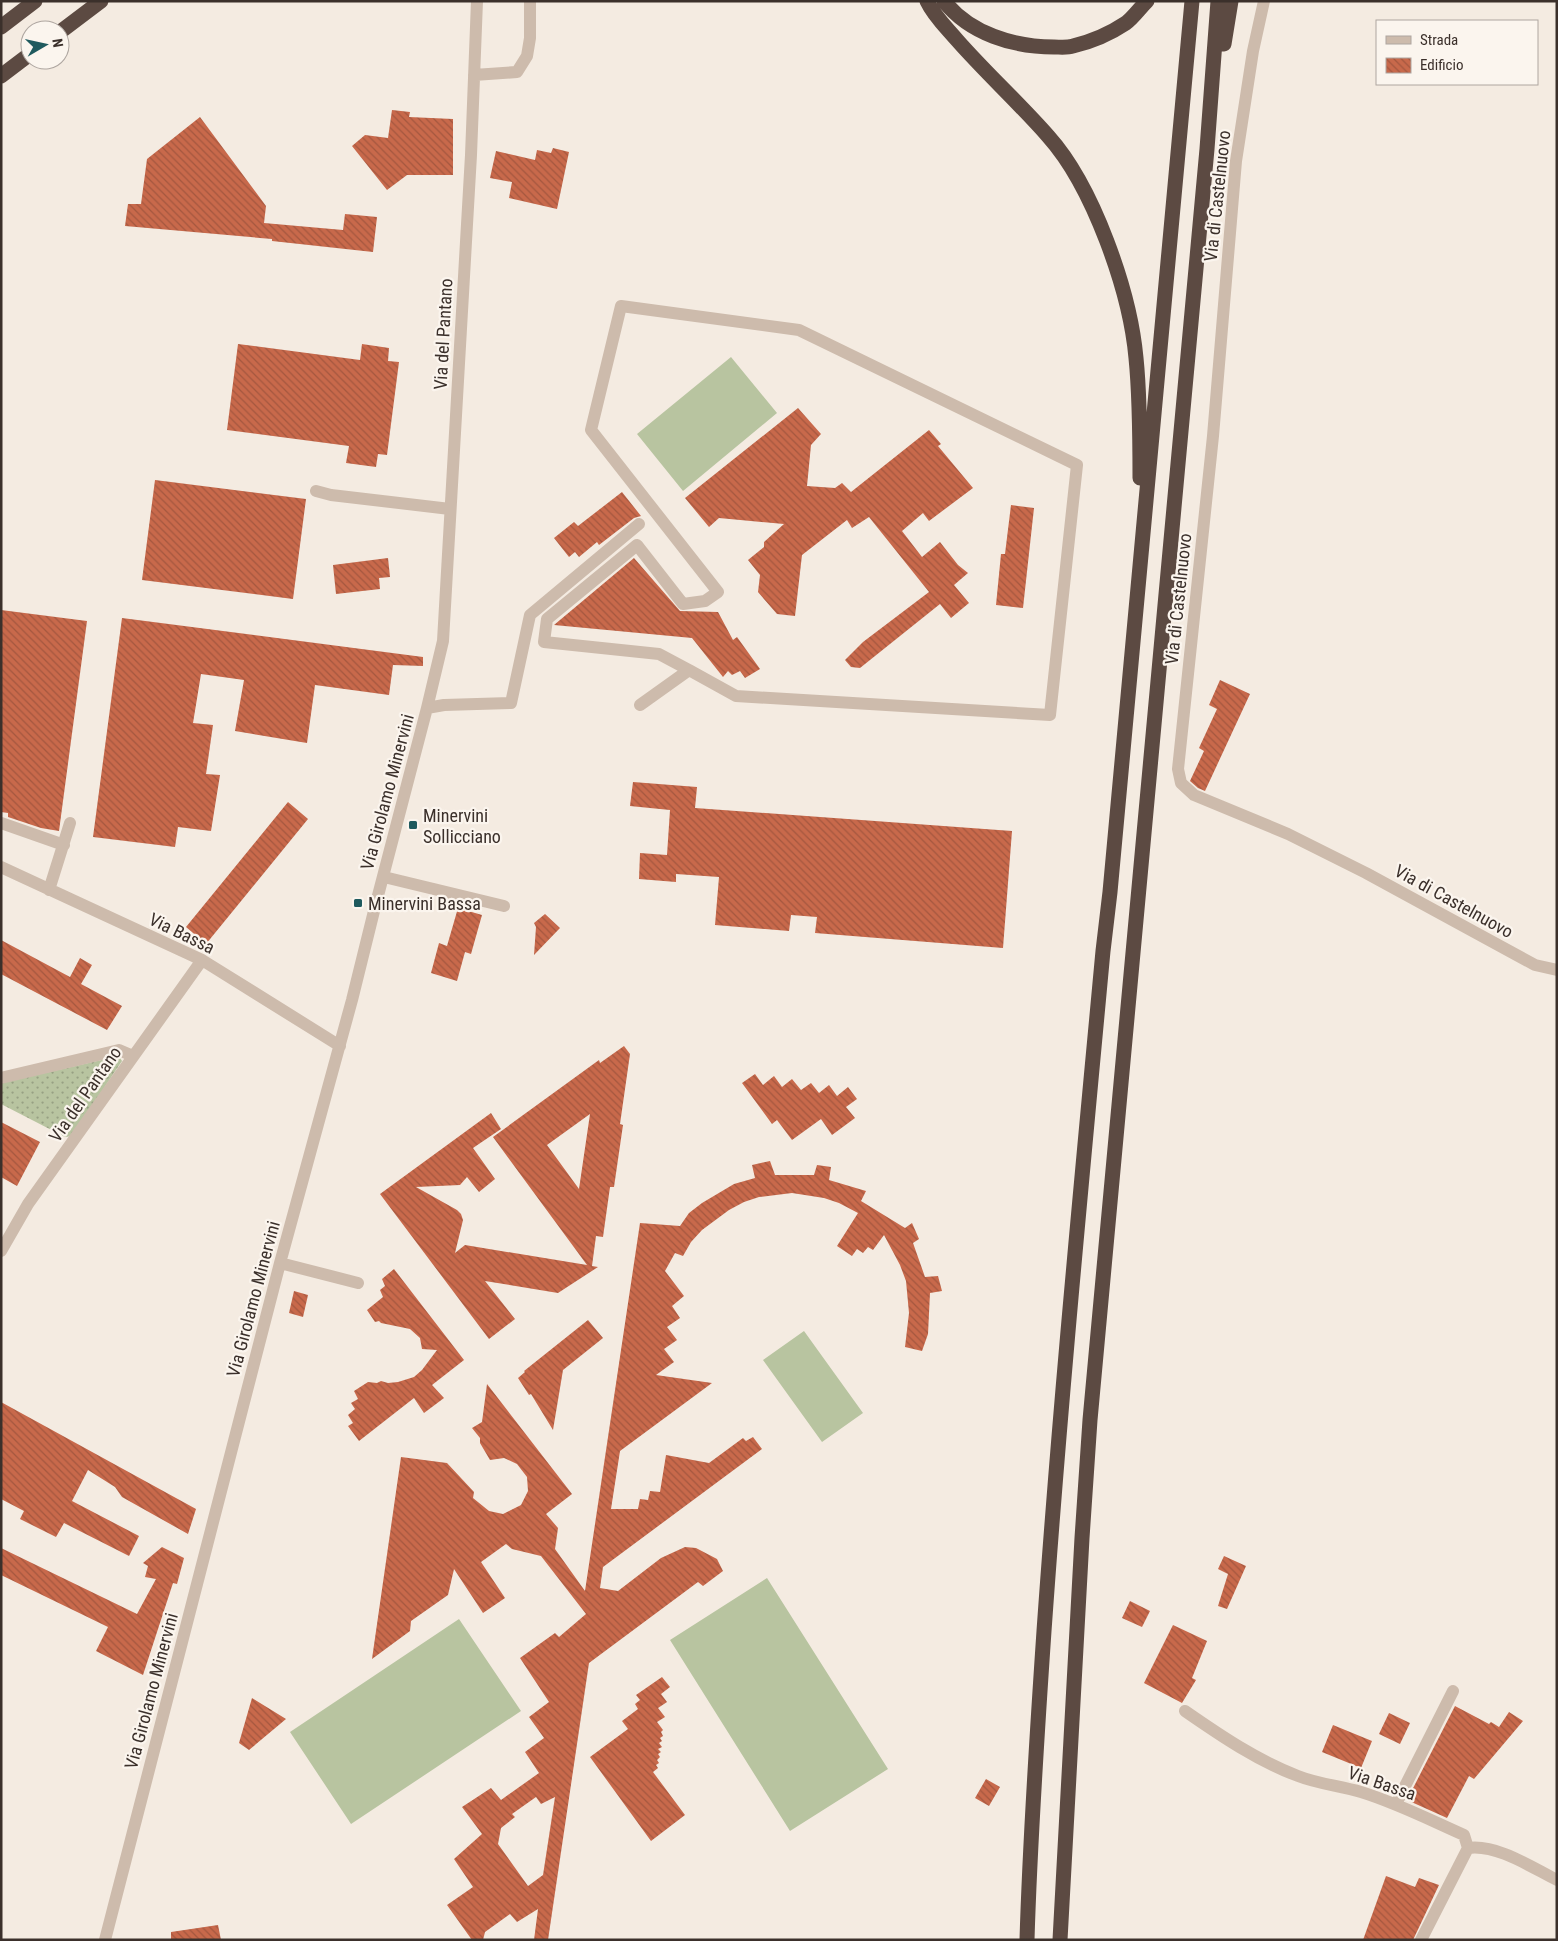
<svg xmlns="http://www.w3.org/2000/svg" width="1558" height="1941" font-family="'Roboto Condensed',sans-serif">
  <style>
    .grass { fill: url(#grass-dots) }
    .pitch { fill: #b8c4a0 }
    .building { fill: url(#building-back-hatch); fill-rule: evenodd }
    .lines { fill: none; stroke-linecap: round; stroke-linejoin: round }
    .minor { stroke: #cdbbac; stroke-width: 12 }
    .highway { stroke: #5c4a42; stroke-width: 15 }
    .poi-dot { fill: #1f5a5e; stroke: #fbf5ee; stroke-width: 2 }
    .labels { text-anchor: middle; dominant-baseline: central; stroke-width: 4.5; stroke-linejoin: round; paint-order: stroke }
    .street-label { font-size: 18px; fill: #3b302b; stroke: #fbf5ee }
    .poi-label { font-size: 18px; fill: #3b302b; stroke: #fbf5ee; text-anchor: start }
  </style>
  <defs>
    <pattern id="grass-dots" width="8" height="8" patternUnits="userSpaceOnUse" patternTransform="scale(1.25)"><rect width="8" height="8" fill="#b8c4a0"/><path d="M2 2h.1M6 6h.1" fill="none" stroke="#97a083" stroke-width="1.8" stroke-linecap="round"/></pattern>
    <pattern id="building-back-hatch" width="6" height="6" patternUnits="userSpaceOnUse" patternTransform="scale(1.25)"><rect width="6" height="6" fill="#c8694b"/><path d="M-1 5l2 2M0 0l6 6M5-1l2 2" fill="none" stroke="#a4573f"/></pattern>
  </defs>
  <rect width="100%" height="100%" fill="#f4ebe1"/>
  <!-- grass -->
  <path class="grass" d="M119 1056 122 1061 72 1136 65 1137 1 1104V1083Z"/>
  <!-- pitch -->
  <path class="pitch" d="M731 357 777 413 683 491 637 434Z
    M804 1331 863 1413 822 1442 763 1360Z
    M767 1578 888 1769 790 1831 670 1640Z
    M459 1619 521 1711 351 1824 290 1732Z"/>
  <!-- building -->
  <path class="building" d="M392 110 410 112 409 117 453 119V175H407L387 190 352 146 365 135 388 138Z
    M200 117 266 206 264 223 343 230 345 214 377 217 373 252 272 241V239L125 226 128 204H141L147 159Z
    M553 148 569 152 557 209 509 198 512 182 490 178 496 151 535 160 537 150 551 153Z
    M238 344 360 360 362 344 389 348 388 361 399 362 387 455 378 454 376 467 346 463 349 446 227 430Z
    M798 408 821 434 811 445 807 486 835 488 842 483 851 492 929 430 941 444 938 446 973 488 929 521 923 513 902 531 922 557 940 542 958 565 968 573 954 585 969 603 951 618 940 604 860 668 851 667 845 660 863 642 929 592 869 517 852 528 847 520 802 555 795 616 777 614 758 592 760 575 748 560 764 547V542L784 524 719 518 709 527 685 498Z
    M155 480 306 499 293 599 142 580Z
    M622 492 641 516 634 518 599 545 597 542 579 557 575 552 569 557 554 538 574 522 578 526Z
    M1011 505 1034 508 1023 608 996 605 1001 554H1005Z
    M388 558 390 577 379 578 380 589 336 594 333 565Z
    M634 558 680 611 718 612 733 640 737 637 760 669 745 678 740 671 732 675 728 671 723 677 692 638 554 625Z
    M1 610 87 621 59 831 41 828 8 817V813L1 812Z
    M122 618 423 657V666L393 665 389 695 315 685 307 743 235 731 244 680 201 674 193 723 213 725 206 774 220 775 211 831 178 827 175 847 93 837Z
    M1220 680 1250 694 1205 791 1198 788 1190 781 1204 751 1199 748 1217 709 1209 705Z
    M633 782 697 787 695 808 1012 831 1003 948 815 933 817 917 791 915 789 931 715 925 719 877 676 874V882L639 879 640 853 667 855 670 810 630 806Z
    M288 802 308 819 206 944 186 927Z
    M458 908 482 915 471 954 465 952 457 981 431 973 439 943 447 946Z
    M545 914 560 928 534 955 536 927 534 923Z
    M1 940 70 977 80 958 92 965 81 984 122 1006 107 1030 1 974Z
    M624 1046 630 1054 620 1124 623 1125 614 1187H610L603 1237 596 1236 592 1266 598 1267 558 1293 485 1281 515 1319 489 1339 380 1194 491 1113 501 1129 473 1148 495 1179 479 1192 467 1177 460 1185 416 1187 457 1210 461 1214 463 1220 455 1253 465 1245 587 1265 493 1137 599 1060 600 1063ZM590 1114 579 1189 547 1145Z
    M755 1074 763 1085 774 1076 782 1087 792 1079 801 1090 811 1083 819 1093 829 1085 837 1096 848 1087 857 1099 846 1107 855 1118 832 1135 821 1119 792 1140 777 1120 772 1124 742 1083Z
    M1 1122 40 1142 17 1186 1 1177Z
    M770 1161 775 1175H814L817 1165 831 1167 829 1180 866 1191 861 1201 905 1228 912 1223 919 1239 913 1243 925 1277 938 1276 942 1291 930 1293 928 1334 922 1351 905 1347 909 1313 906 1281 900 1265 884 1235 873 1250 868 1247 863 1253 857 1249 852 1256 837 1246 858 1213 839 1203 824 1198 792 1193 759 1197 744 1202 729 1210 702 1230 691 1242 683 1256 675 1253 665 1271 684 1296 672 1306 680 1318 667 1327 677 1340 664 1349 674 1362 656 1375 712 1383 620 1451 611 1509H638L640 1499 648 1500 650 1491 660 1492 666 1455 709 1463 743 1438 746 1441 753 1437 762 1449 603 1567 600 1588 618 1591 661 1558 685 1547 696 1548 717 1559 723 1571 703 1586 698 1582 589 1663 548 1940H534L538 1909 517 1922 510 1914 485 1932 483 1940H472L447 1905 473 1887 454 1859 482 1834 462 1807 491 1788 501 1800 539 1773 525 1752 544 1738 529 1717 549 1702 520 1658 555 1633 559 1637 586 1614 541 1556 512 1549 506 1544 481 1562 505 1598 483 1613 454 1569 448 1595 411 1621 410 1631 372 1659 401 1457 447 1463 474 1492 473 1498 489 1511 503 1514 521 1505 528 1491 527 1477 517 1464 504 1458 490 1460 480 1443V1438L472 1428 482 1422 487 1384 572 1494 546 1514 558 1528 555 1549 585 1591 640 1223 680 1226 689 1213 702 1203 734 1184 755 1178 752 1165ZM536 1797 541 1804 555 1797 543 1875 528 1886 498 1844 501 1828 515 1817 512 1814Z
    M394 1269 464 1360 432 1385 444 1398 424 1413 414 1398 359 1441 348 1426 353 1423 348 1415 355 1409 351 1403 358 1399 354 1391 368 1382 377 1383 381 1381 388 1383 398 1382 414 1377 422 1370 437 1350 422 1349 420 1338 410 1329 381 1323 379 1321 375 1322 367 1310 383 1297 380 1290 385 1286 382 1279Z
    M294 1291 308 1295 303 1317 289 1313Z
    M588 1320 603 1338 563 1370 553 1430 531 1394 529 1395 518 1378 525 1372 524 1371Z
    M1 1402 196 1509 188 1534 122 1497 115 1487 88 1470 72 1501 139 1536 129 1556 64 1523 56 1537 20 1519 24 1511 1 1499Z
    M162 1547 184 1558 177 1584 173 1583 143 1675 96 1651 108 1627 1 1575V1548L137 1614 156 1579 145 1577 148 1566 143 1563Z
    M1224 1556 1246 1566 1227 1609 1218 1606 1228 1574 1218 1569Z
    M1130 1601 1150 1611 1142 1627 1122 1618Z
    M1173 1625 1207 1641 1192 1678 1196 1680 1182 1703 1144 1683Z
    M662 1677 670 1687 661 1694 667 1702 658 1708 665 1717 657 1722 663 1730 661 1732 663 1736 660 1738 662 1741 659 1743 662 1747 658 1749 661 1752 658 1754 660 1757 657 1760 659 1763 656 1765 658 1768 653 1772 685 1815 651 1841 590 1757 628 1729 622 1721 638 1709 635 1704 640 1700 636 1695Z
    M252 1698 286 1719 249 1750 239 1743Z
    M1455 1706 1489 1724 1491 1722 1499 1727 1509 1712 1523 1721 1474 1779 1469 1776 1447 1818 1407 1800Z
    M1389 1713 1410 1723 1400 1744 1379 1734Z
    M1333 1725 1372 1741 1361 1768 1322 1752Z
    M986 1779 1000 1787 989 1806 975 1798Z
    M1386 1876 1415 1887 1419 1878 1439 1885 1413 1940H1363Z
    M218 1925 221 1940H171V1932Z"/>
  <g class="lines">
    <!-- minor -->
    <path class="minor" d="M1264 1 1253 51 1236 161 1213 436 1178 769 1181 783 1194 795 1288 834 1366 873 1535 965 1557 970
      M474 75 517 72 527 56 530 38V1
      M316 491 331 495 450 509
      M640 705 689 670 659 654 544 642 547 619 637 545 683 604 705 601 718 592 591 430 621 306 799 330 1077 465 1050 715 736 696 689 670
      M427 708 444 705 511 703 530 615 639 524
      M1 823 64 845
      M1 867 202 960 340 1046
      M384 877 504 906
      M49 890 70 823
      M1 1078 119 1050 133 1056
      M1 1251 28 1204 202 960
      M280 1263 358 1283
      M1185 1711C1221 1736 1258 1761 1298 1776 1318 1784 1341 1786 1361 1792 1397 1803 1430 1820 1464 1835L1468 1848 1421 1940
      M1396 1804 1453 1691
      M1468 1848C1497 1844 1531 1867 1557 1880
      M105 1940 280 1263 352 1000 375 907 427 708 443 641 471 155 477 1"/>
    <!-- highway -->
    <path class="highway" d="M927 1C934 16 946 27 957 40 986 73 1019 103 1048 136 1093 186 1130 291 1136 358 1140 397 1140 438 1140 478
      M944 1C970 34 1014 47 1054 47 1060 47 1067 48 1073 46 1090 42 1111 33 1126 23 1133 18 1140 8 1147 1
      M1 27 35 1
      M60 32 101 1
      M1224 44 1231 1
      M1 76 30 54
      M1027 1940C1030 1837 1037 1734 1044 1631 1060 1404 1082 1177 1103 951L1110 892 1192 1
      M1060 1940 1082 1538 1090 1420 1207 149 1218 1"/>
  </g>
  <!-- markers -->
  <g class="poi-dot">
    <rect x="408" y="820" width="10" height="10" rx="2.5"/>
    <rect x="353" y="898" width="10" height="10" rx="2.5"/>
  </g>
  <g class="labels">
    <!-- street labels -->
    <g class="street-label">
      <text transform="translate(1217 196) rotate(-84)">Via di Castelnuovo</text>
      <text transform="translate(443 334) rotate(-87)">Via del Pantano</text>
      <text transform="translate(1178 599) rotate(-84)">Via di Castelnuovo</text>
      <text transform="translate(387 792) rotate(-75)">Via Girolamo Minervini</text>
      <text transform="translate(1454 901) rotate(29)">Via di Castelnuovo</text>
      <text transform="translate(182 933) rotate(26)">Via Bassa</text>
      <text transform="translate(85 1094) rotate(-55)">Via del Pantano</text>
      <text transform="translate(253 1299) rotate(-75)">Via Girolamo Minervini</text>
      <text transform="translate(151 1691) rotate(-75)">Via Girolamo Minervini</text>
      <text transform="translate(1382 1783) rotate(19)">Via Bassa</text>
    </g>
    <!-- poi labels -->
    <g class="poi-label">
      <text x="423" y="815">Minervini<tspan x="423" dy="21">Sollicciano</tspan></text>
      <text x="368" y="903">Minervini Bassa</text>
    </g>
  </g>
  <!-- border -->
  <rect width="1558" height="1941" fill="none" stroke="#3b302b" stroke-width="5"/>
  <!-- legend -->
  <rect x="1376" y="20" width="162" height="65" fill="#fbf5ee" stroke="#aea6a0"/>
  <rect x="1386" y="36" width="25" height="8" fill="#cdbbac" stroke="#aea6a0"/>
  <text x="1420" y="45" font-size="15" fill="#3b302b">Strada</text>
  <rect x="1386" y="58" width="25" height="15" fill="url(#building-back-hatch)" stroke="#aea6a0"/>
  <text x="1420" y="70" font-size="15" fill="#3b302b">Edificio</text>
  <!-- north arrow -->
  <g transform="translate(45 45) rotate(81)"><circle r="24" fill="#fbf5ee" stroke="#aea6a0"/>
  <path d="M0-4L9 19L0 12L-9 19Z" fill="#1f5a5e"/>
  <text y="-8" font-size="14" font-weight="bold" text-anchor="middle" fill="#3b302b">N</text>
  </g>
</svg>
